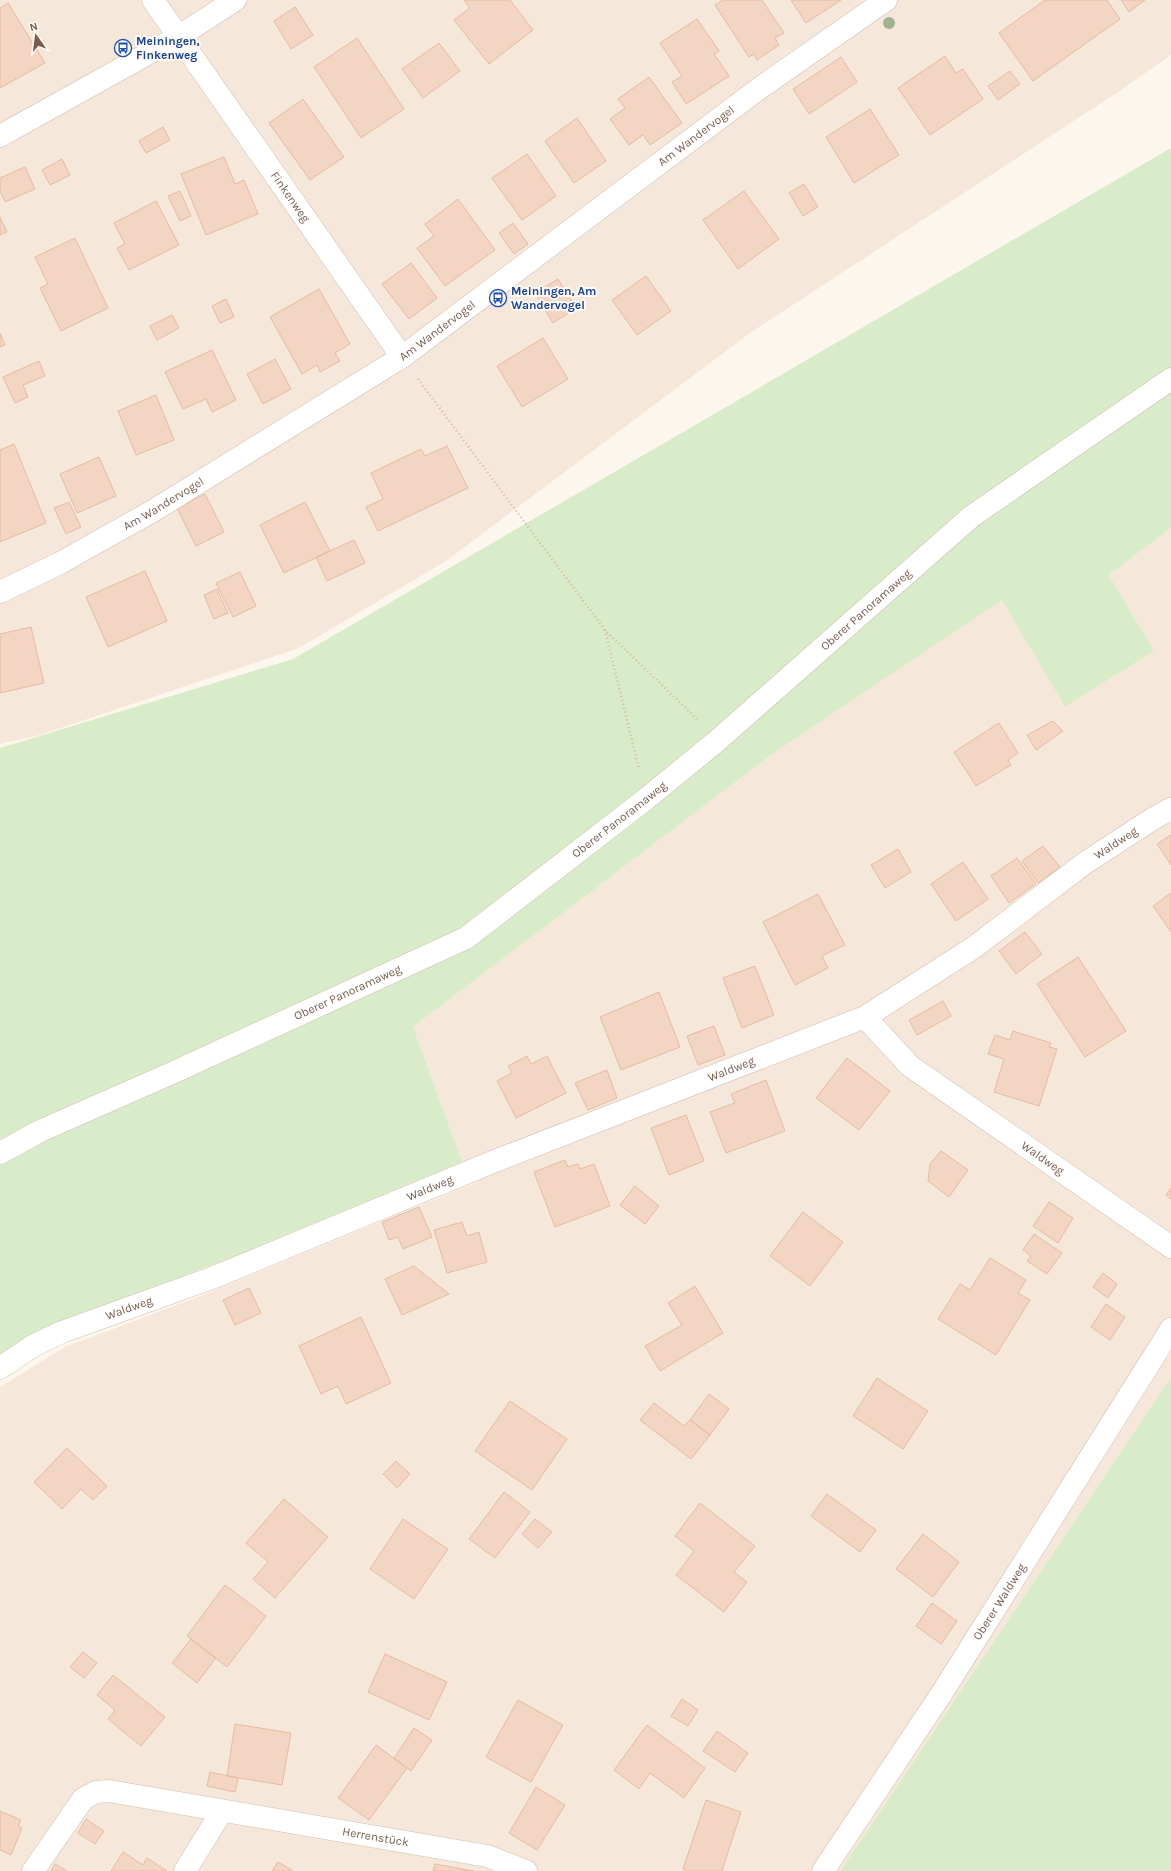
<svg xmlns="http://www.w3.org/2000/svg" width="1171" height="1871" font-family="Karla,sans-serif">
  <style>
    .residential { fill: #f5e8da }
    .green { fill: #d8ecc9 }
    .building { fill: #f3d5c3; stroke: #e6bba3 }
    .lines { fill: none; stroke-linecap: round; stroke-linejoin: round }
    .minor-casing { stroke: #d1beb0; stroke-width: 23 }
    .path { stroke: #d9b8a5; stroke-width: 2.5; stroke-dasharray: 1 3; stroke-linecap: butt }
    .minor { stroke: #fff; stroke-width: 22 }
    .tree { fill: #a0b28e }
    .labels { text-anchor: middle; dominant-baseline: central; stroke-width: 4; stroke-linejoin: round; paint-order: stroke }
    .transit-label { font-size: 12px; font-weight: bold; fill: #164399; stroke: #fffaf3; text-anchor: start }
    .street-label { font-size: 12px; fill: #7a5c4d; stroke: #fffaf3 }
  </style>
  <rect width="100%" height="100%" fill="#fdf6ec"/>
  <!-- residential -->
  <path class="residential" d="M0 0H1171V55L1121 90 750 333 446 561 299 648 40 735 0 744Z
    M1171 528V1377L840 1871H0V1387L65 1347 198 1297 477 1182 462 1162 413 1027 771 755 1002 599 1065 707 1154 651 1109 575Z"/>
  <!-- green -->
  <path class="green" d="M1171 148V528L1109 575 1154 651 1065 707 1002 600 771 755 413 1027 462 1162 245 1252 33 1335 0 1355V748L293 659Z
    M1171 1377V1871H840Z"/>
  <!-- building -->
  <path class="building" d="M464 0H510L533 30 489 64 454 20 470 8Z
    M723 0H762L784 33 775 38 779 45 757 60 754 54 749 57 715 5Z
    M791 0H841L806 23Z
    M1045 0H1107L1120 19 1033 81 999 33Z
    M1121 0H1145L1129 12Z
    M8 3 45 63 0 88V8Z
    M295 7 313 35 291 49 274 21Z
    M697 19 719 51 714 54 729 76 686 104 672 82 682 76 660 43Z
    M357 38 404 109 361 138 314 67Z
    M439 43 460 71 423 98 402 69Z
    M945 56 956 73 963 69 983 99 930 135 898 88Z
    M841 57 857 82 809 114 793 89Z
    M1010 71 1020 84 998 100 988 86Z
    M649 77 682 123 650 145 643 135 629 145 610 119 625 108 618 99Z
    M303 99 344 157 310 180 269 123Z
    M870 109 899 155 854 183 826 137Z
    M577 118 606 161 574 183 545 141Z
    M163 127 170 140 146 153 139 141Z
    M527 154 556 196 522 220 492 178Z
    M224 157 235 184 244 180 258 214 206 235 181 174Z
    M62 159 70 175 50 185 42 170Z
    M25 167 35 189 5 202 0 191V178Z
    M804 184 818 207 803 216 789 193Z
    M180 191 191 216 180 221 168 196Z
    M744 191 779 239 738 269 703 220Z
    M458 199 495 250 445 286 417 248 434 236 425 224Z
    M156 201 179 245 129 270 117 248 125 244 114 223Z
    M0 217 7 232 0 235Z
    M513 223 528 244 514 254 499 233Z
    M75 238 108 308 61 331 40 288 48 284 35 257Z
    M411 263 437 298 409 319 382 284Z
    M646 276 671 311 637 335 612 300Z
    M558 279 576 308 553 323 535 293Z
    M319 289 350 344 335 353 340 361 320 372 317 365 302 374 270 317Z
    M226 299 234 317 220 323 212 306Z
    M172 315 179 328 157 340 150 326Z
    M0 333 5 345 0 347Z
    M543 338 568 379 522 407 497 366Z
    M212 350 236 400 212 412 206 399 183 409 165 372Z
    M275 359 291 389 263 404 247 374Z
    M39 361 45 376 23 385 28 397 15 403 3 377Z
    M156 395 174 440 136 455 118 411Z
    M14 444 46 523 0 542V450Z
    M447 446 468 488 378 531 366 507 383 499 371 473 421 449 425 456Z
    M99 457 116 496 77 513 60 474Z
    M205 494 224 532 196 546 177 508Z
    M69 502 81 527 66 534 54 508Z
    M305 502 330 551 284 573 260 525Z
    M354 540 365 563 327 581 316 557Z
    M145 571 167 621 108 647 86 597Z
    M240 572 256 606 233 617 216 583Z
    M217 589 228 613 214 619 204 595Z
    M31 627 44 683 0 693V634Z
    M1053 721 1063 731 1036 750 1027 735Z
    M999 723 1018 753 1008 760 1011 765 976 786 954 752Z
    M1171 835V865L1157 844Z
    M1043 846 1060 867 1038 883 1022 861Z
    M898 849 911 872 885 888 871 865Z
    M1017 858 1036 884 1009 903 991 876Z
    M963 862 988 899 956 921 931 884Z
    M1171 893V932L1153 906Z
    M818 894 845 945 822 956 828 968 795 985 763 922Z
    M1025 932 1042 954 1016 974 999 951Z
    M1078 957 1126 1031 1085 1057 1037 984Z
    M755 966 774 1015 742 1028 723 978Z
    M659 992 680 1047 621 1070 600 1017Z
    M943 1001 951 1016 917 1035 909 1020Z
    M714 1026 725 1055 698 1065 687 1036Z
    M1013 1031 1051 1043 1049 1047 1057 1049 1039 1106 994 1092 1004 1059 988 1054 995 1035 1010 1040Z
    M527 1056 531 1064 547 1056 566 1093 516 1118 497 1081 512 1073 508 1066Z
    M847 1058 890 1091 859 1130 816 1098Z
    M607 1070 617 1098 588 1110 575 1083Z
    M766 1080 785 1131 726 1153 710 1112 735 1103 731 1094Z
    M686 1115 704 1161 669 1175 651 1128Z
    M941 1151 968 1170 949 1197 928 1181 930 1164Z
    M565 1160 568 1167 578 1164 580 1169 594 1164 610 1206 555 1227 534 1172Z
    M635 1186 659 1206 645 1224 620 1205Z
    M1171 1188V1199L1166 1195Z
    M1049 1202 1073 1218 1058 1243 1033 1226Z
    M419 1207 432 1237 403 1249 398 1237 389 1240 382 1222Z
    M803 1212 843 1242 810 1286 770 1256Z
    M462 1222 467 1236 479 1232 487 1262 447 1273 434 1230Z
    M1034 1234 1062 1253 1047 1274 1027 1261 1031 1256 1023 1250Z
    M990 1258 1026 1280 1018 1293 1030 1300 996 1355 938 1319 960 1284 970 1290Z
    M414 1266 449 1294 402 1315 385 1279Z
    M1103 1273 1117 1284 1108 1298 1093 1287Z
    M695 1286 723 1333 660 1371 645 1346 682 1325 668 1303Z
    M249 1288 261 1313 235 1325 223 1300Z
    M1106 1304 1125 1317 1110 1340 1091 1327Z
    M361 1317 391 1383 346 1404 338 1386 321 1394 299 1346Z
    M877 1378 928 1411 903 1449 853 1416Z
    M709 1394 729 1409 710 1435 690 1420Z
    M510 1401 567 1439 532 1490 475 1451Z
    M654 1403 684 1426 690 1420 710 1435 691 1459 640 1420Z
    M67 1448 107 1486 93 1500 81 1489 62 1509 34 1482Z
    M396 1461 410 1474 397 1488 383 1474Z
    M504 1492 530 1512 495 1558 469 1539Z
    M827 1494 876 1530 860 1552 811 1516Z
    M284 1499 328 1537 275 1598 253 1579 268 1562 246 1543Z
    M700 1503 755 1546 734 1572 747 1582 724 1612 676 1575 694 1551 675 1536Z
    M403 1519 448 1549 414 1599 370 1569Z
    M535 1519 552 1532 538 1548 522 1534Z
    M923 1534 959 1562 933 1597 896 1569Z
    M225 1585 266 1616 227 1667 187 1636Z
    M932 1603 957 1621 941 1644 916 1626Z
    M191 1639 216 1658 197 1683 172 1663Z
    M83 1652 97 1663 84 1678 70 1667Z
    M385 1654 447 1682 429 1720 368 1692Z
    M113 1675 165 1717 141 1746 108 1719 115 1710 97 1695Z
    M682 1699 698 1710 688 1726 671 1716Z
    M518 1700 563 1725 531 1782 486 1757Z
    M235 1724 291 1733 282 1785 227 1776Z
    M647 1725 705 1768 684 1798 650 1773 639 1789 614 1770Z
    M414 1728 432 1740 411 1771 394 1758Z
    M717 1731 748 1753 735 1772 703 1751Z
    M376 1745 407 1768 369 1820 338 1798Z
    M210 1772 238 1778 235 1792 207 1786Z
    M536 1787 565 1805 537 1850 509 1833Z
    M706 1800 741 1812 722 1871H688L683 1869Z
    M0 1811 21 1820 18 1826 22 1828 11 1855 0 1850Z
    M86 1819 104 1831 95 1844 78 1833Z
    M123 1852 143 1865 147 1858 167 1871H111Z
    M278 1862 293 1871H272Z
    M55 1864 67 1871H51Z
    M435 1864 474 1871H433Z"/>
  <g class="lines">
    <!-- minor casing -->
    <g class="minor-casing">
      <g id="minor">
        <path id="s1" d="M153 0 402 357"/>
        <path d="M0 136 178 37 235 0"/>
        <path id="s2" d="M0 592 60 563 151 512 402 357 757 90 886 0"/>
        <path id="s3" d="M865 1017 910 1066 1171 1247"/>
        <path id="s4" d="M0 1153 40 1131 172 1073 466 938 646 799 718 740 972 516 1171 379"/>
        <path id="s5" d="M0 1368 33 1346 62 1332 212 1278 495 1161 865 1017 973 948 1085 863 1154 818 1171 809"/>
        <path id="s6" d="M33 1871 83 1799 96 1792 109 1791 487 1856 526 1871"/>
        <path d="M185 1871 222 1811"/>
        <path id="s7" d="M823 1871 940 1696 1171 1329"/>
      </g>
    </g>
    <!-- path -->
    <path class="path" d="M418 379 605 630 698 720
      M605 630 639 769"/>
    <!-- minor -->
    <use href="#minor" class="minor"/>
  </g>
  <!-- trees -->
  <circle class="tree" cx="889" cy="23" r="6"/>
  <!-- icons -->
  <defs>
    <g id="bus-ring" transform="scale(0.9)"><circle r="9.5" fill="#fffaf3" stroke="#1a4fb4" stroke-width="1.5"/><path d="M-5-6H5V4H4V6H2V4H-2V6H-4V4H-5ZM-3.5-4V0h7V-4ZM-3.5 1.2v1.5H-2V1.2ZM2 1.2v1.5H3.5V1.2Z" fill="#1a4fb4"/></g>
  </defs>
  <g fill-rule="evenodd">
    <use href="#bus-ring" x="123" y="48"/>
    <use href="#bus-ring" x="498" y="298"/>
  </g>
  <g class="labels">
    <!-- transit labels -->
    <g class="transit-label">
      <text x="136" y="41">Meiningen,<tspan x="136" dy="14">Finkenweg</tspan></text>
      <text x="511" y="291">Meiningen, Am<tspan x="511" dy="14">Wandervogel</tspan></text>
    </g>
    <!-- street labels -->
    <g class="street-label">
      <text stroke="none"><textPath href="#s2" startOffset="834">Am Wandervogel</textPath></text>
      <text stroke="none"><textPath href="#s1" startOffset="240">Finkenweg</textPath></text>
      <text stroke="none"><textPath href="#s2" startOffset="510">Am Wandervogel</textPath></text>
      <text stroke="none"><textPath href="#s2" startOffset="186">Am Wandervogel</textPath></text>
      <text stroke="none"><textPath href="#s4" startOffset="1031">Oberer Panoramaweg</textPath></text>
      <text stroke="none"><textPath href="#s4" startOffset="707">Oberer Panoramaweg</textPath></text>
      <text stroke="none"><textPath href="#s5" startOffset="1240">Waldweg</textPath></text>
      <text stroke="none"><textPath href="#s4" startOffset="383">Oberer Panoramaweg</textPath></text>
      <text stroke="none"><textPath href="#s5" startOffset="791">Waldweg</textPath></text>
      <text stroke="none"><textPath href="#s3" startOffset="228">Waldweg</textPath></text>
      <text stroke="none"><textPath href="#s5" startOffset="467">Waldweg</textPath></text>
      <text stroke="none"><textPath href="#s5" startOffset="143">Waldweg</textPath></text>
      <text stroke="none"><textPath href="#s7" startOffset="322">Oberer Waldweg</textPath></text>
      <text stroke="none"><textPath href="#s6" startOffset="386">Herrenstück</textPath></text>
    </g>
  </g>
  <!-- north arrow -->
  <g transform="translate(36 36) rotate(346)" stroke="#fffaf3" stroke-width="3" paint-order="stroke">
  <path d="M0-3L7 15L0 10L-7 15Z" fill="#7a5c4d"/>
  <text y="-6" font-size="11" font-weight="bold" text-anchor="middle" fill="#7a5c4d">N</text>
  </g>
</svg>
